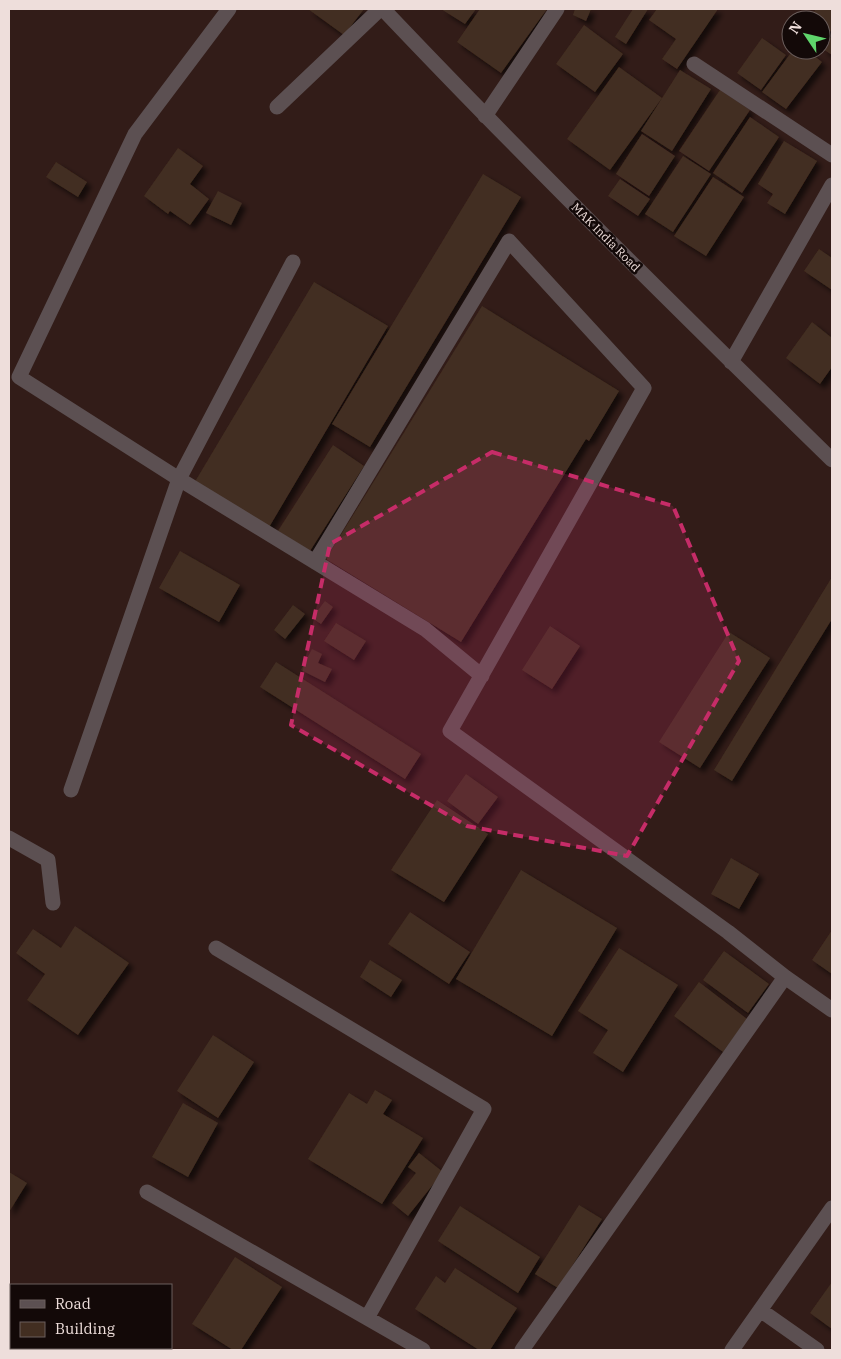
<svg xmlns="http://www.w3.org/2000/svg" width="841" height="1359" font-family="'IBM Plex Serif',serif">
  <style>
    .building { fill: #422e21; filter: url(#shadow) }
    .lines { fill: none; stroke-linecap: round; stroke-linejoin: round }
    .minor { stroke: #5c5052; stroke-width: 15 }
    .marked { fill: #c62c68; fill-opacity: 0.2; stroke: #c62c68; stroke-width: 4; stroke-dasharray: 10 6; stroke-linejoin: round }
    .labels { text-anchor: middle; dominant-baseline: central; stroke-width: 5; stroke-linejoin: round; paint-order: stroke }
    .street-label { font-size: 12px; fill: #eededb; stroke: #130908 }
  </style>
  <defs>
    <filter id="shadow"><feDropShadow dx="4.5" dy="4.5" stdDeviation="2.5" flood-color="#0009"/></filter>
  </defs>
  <rect width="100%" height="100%" fill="#321c18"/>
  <!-- building -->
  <path class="building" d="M308 9H364L344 35Z
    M441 9H476L465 24Z
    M480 9H547L501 73 457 42Z
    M575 9H591L586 21 573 15Z
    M633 9H648L626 44 615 37Z
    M657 9H718L677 69 662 59 676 39 649 20Z
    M816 9H832V29L821 44V20H807Z
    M584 25 623 54 595 92 556 64Z
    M832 36V55L823 49Z
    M762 38 786 55 761 90 737 73Z
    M793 50H807L822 62 786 109 762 92Z
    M619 67 662 98 610 170 567 139Z
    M680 70 711 89 672 151 641 131Z
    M720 90 750 110 709 171 679 151Z
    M750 117 779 137 742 193 713 173Z
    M642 134 675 156 649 196 616 174Z
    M784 141 817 161 785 214 767 203 773 194 758 184Z
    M178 148 203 166 190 184 209 199 190 225 170 211 168 214 144 196Z
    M683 156 711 174 673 232 645 214Z
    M56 162 87 182 78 197 46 177Z
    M483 174 521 197 370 447 332 424Z
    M713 177 744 197 706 256 674 236Z
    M620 179 650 199 638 216 608 196Z
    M218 191 242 203 231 225 206 213Z
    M819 249 832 258V290L804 271Z
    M314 282 388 326 268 529 193 485Z
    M482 306 619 391 589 441 586 439 461 642 326 559Z
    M812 322 832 338V367L820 384 786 358Z
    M333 445 364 466 310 551 278 531Z
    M180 551 240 585 219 622 159 588Z
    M832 577V619L732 781 714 770Z
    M325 601 333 607 321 624 312 618Z
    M293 605 305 614 285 639 274 630Z
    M336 623 366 641 354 660 324 641Z
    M550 626 580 646 552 689 522 670Z
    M729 632 770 658 700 768 659 742Z
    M312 649 322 654 318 663 332 669 325 682 301 670Z
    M276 662 421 754 405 779 260 687Z
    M466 774 498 797 478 824 447 801Z
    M437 800 488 834 444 902 391 870Z
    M731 858 759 874 739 909 711 894Z
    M521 870 617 928 552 1036 456 979Z
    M410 912 470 952 449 984 388 944Z
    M75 926 129 963 78 1035 27 1000 45 974 16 953 33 929 61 948Z
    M832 930V974L812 960Z
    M619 948 678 985 623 1072 593 1053 608 1030 578 1011Z
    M724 951 769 984 748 1013 703 980Z
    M370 960 402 980 391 997 360 977Z
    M699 982 747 1019 723 1052 674 1016Z
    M213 1035 254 1062 218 1118 177 1091Z
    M375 1090 392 1100 383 1114 423 1138 382 1204 308 1159 349 1093 367 1104Z
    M183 1103 218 1123 188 1177 152 1157Z
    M419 1153 443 1172 408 1216 392 1203 416 1173 408 1167Z
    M9 1172 27 1183 9 1212Z
    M579 1205 602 1219 558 1288 535 1274Z
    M460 1206 540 1257 518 1293 438 1241Z
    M235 1257 282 1287 241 1350H233L192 1324Z
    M455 1268 517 1308 490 1350H479L415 1309 436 1276 445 1283Z
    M832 1282V1329L810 1313Z"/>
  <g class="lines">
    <!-- minor -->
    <path class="minor" d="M229 9 135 134 19 377 179 479 425 629 482 676
      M383 9C529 163 680 312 832 460
      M694 64 832 155
      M277 107 380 9
      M485 116 557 9
      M731 362 832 185
      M315 562 509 241 644 388 450 731 728 932 785 977 832 1010
      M71 790 179 479 293 262
      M9 838 48 860 53 903
      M216 948 484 1109 367 1318
      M147 1192 423 1350
      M760 1310 817 1350
      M522 1350 785 977
      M732 1350 832 1208"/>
  </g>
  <!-- marked area -->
  <path class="marked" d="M492 452 673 506 739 661 627 856 467 826 291 725 330 544Z"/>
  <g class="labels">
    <!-- street labels -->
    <g class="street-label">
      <text transform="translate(606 237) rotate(45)">MAK India Road</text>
    </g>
  </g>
  <!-- border -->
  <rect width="841" height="1359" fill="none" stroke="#eededb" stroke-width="20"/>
  <!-- legend -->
  <rect x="10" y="1284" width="162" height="65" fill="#130908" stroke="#6b5e5c"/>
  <rect x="20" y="1300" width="25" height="8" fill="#5c5052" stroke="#6b5e5c"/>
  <text x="55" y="1309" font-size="15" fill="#eededb">Road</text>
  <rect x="20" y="1322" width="25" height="15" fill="#422e21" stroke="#6b5e5c"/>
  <text x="55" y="1334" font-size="15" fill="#eededb">Building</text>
  <!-- north arrow -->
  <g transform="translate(806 35) rotate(305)"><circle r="24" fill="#130908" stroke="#6b5e5c"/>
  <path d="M0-4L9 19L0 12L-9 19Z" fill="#5fd56b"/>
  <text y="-8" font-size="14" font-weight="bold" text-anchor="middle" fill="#eededb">N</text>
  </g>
</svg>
